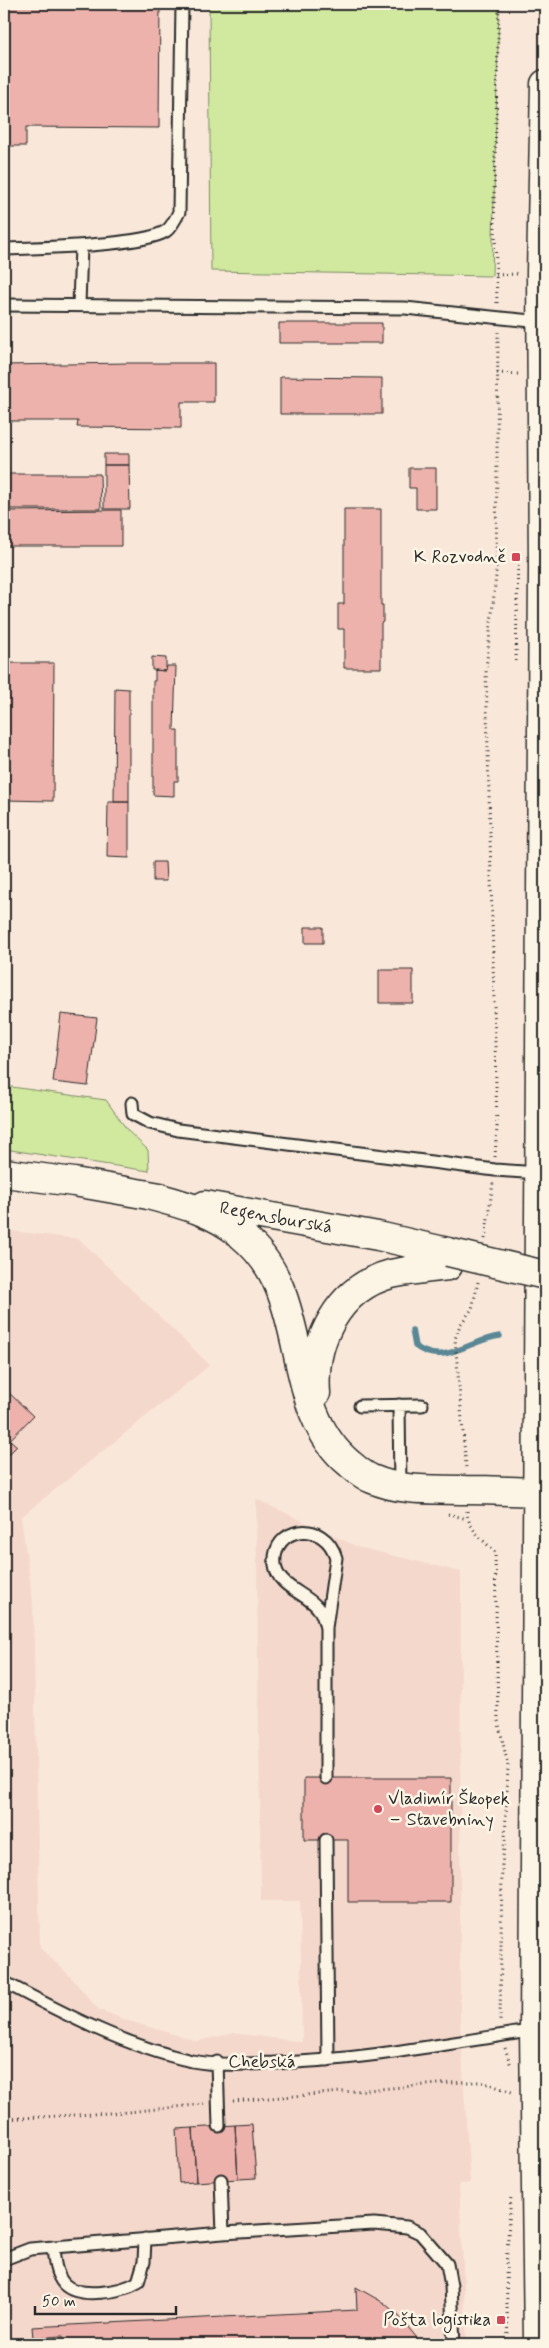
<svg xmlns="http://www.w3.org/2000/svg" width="549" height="2348" font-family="Mynerve,sans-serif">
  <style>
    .built { fill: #f5d8cc }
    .green { fill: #d1e99f; stroke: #7e8a65 }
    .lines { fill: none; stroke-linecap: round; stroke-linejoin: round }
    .stream { stroke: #5a8795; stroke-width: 5.5 }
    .building { fill: #edb2ac; stroke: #2b2b2b }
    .service-casing { stroke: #2b2b2b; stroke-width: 15 }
    .secondary-casing { stroke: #2b2b2b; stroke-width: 31 }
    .path { stroke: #2b2b2b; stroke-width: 3; stroke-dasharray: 1 4; stroke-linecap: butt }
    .service { stroke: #fcf5e5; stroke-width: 11 }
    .secondary { stroke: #fcf5e5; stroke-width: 28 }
    .secondary-bridge-casing { stroke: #2b2b2b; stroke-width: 31; stroke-linecap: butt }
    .secondary-bridge { stroke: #fcf5e5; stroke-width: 28 }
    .poi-dot { fill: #d1495b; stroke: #fcf5e5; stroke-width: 2 }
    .labels { text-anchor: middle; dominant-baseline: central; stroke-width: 5; stroke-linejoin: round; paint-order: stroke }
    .poi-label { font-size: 18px; fill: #2b2b2b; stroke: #fcf5e5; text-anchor: end }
    .street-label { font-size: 18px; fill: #2b2b2b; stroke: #fcf5e5 }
  </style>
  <rect width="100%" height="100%" fill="#f9e8da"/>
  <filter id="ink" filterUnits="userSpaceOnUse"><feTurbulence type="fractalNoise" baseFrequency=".02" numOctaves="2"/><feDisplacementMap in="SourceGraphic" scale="10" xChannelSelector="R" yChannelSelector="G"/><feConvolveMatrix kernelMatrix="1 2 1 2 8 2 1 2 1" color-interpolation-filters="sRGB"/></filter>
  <g filter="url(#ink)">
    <!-- built -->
    <path class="built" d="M4 1230 79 1239 210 1365 21 1517 33 1601 40 1948 71 1977 98 2009 126 2020 197 2041 234 2033 302 2042 300 1901H261L256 1499 358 1547 461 1572 460 2021 470 2183 459 2184 467 2344H4Z"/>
    <!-- green -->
    <path class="green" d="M209 4H499L492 276 211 271Z
      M4 1086 106 1100 128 1131 148 1150 149 1171 4 1149Z"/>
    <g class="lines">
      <!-- stream -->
      <path class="stream" d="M412 1330 415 1346C444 1368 470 1339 500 1336"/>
    </g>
    <!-- building -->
    <path class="building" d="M4 4H160L159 128 26 127V146H4Z
      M279 323H382V343H279Z
      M129 363H214V402H181V428L77 427 78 421H4V365Z
      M280 377 382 378V414H280Z
      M104 454H129V465H104Z
      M104 465H129L130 509H104Z
      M409 468H436V509H416V488H409Z
      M4 474H100L101 509H4Z
      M344 509H381V605H383V622L381 623V668H344V629H338V604H344Z
      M121 510V546H4V511Z
      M152 657 166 658V671L152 670Z
      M4 663H54L53 801 4 800Z
      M167 666H176L174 730H178V781H174V796L153 795V681H155V670L166 671Z
      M115 688 129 689V802H114Z
      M108 802H129V858L107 857Z
      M153 862H165L166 881H153Z
      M305 927H323V943H305Z
      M379 970H413V1003H379Z
      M61 1014 97 1018 88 1086 53 1082Z
      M4 1388 33 1416 4 1446Z
      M10 1440 17 1446 4 1459V1446Z
      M304 1778H451V1902H348V1840H304Z
      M252 2124 256 2178 238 2179 235 2125Z
      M235 2125 238 2179 196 2182 193 2128Z
      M193 2128 196 2182 179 2183 176 2129Z
      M356 2287 384 2303 397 2314 422 2344H63V2336L33 2338 32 2327 357 2310Z"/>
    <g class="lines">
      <!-- service casing -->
      <g class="service-casing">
        <path id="service" d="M4 249C34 248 144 246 166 231 171 228 176 218 179 212L182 4
          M4 305 405 308 541 322
          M79 305 81 246
          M132 1103 133 1114 150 1123 178 1130 495 1170 539 1173
          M399 1405 400 1488
          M360 1406 422 1405
          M326 1628C324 1620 323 1613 317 1607 304 1592 278 1587 275 1565 271 1526 325 1518 336 1558L326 1628V1778
          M326 1840 328 2060
          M4 1982C64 2014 125 2046 192 2061 218 2066 249 2064 276 2063 364 2060 449 2043 536 2030
          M217 2062 219 2126
          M221 2180 223 2233
          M53 2247C54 2259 55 2274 64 2284 79 2299 122 2292 138 2282L144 2262 145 2239
          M4 2259 30 2249 223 2233 374 2224 407 2227 420 2233 447 2264 451 2286 454 2344"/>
      </g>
      <!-- secondary casing -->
      <g class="secondary-casing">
        <path id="secondary" d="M4 1173 74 1182 160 1197
          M144 1194C178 1203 213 1211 240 1234 257 1248 272 1268 280 1289 304 1347 297 1421 350 1464 357 1470 364 1476 372 1479 402 1492 433 1489 465 1490 489 1490 512 1491 536 1492
          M205 1205 378 1236 448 1252
          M316 1393C312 1341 338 1288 391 1274 410 1270 429 1268 448 1266
          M538 2344 534 2030 543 569 541 273 545 84"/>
      </g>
      <!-- path -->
      <path class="path" d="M496 275 518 274
        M497 303 494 195 499 4
        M497 373 519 374
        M516 661 518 557
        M495 1157 497 1127 486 669 496 576 498 332
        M485 1239 493 1183
        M466 1467 455 1339 460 1325 472 1309 478 1282
        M467 1511C467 1528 484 1541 495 1552L498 1720 508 1766 505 1839 502 1865 500 2023
        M448 1514 467 1519
        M505 2048 511 2066
        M233 2101 463 2082H482L512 2092
        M4 2119 128 2112 204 2104
        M508 2344 506 2265 511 2195"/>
      <!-- service -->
      <use href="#service" class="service"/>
      <!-- secondary -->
      <use href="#secondary" class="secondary"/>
      <!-- secondary-bridge casing -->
      <g class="secondary-bridge-casing">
        <path id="secondary-bridge" d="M448 1252 545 1275"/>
      </g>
      <!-- secondary-bridge -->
      <use href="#secondary-bridge" class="secondary-bridge"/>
    </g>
  </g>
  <!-- markers -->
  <g class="poi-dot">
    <rect x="511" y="552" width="10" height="10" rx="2.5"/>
    <circle cx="378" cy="1809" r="5"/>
    <rect x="496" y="2315" width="10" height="10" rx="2.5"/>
  </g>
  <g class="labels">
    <!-- poi labels -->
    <g class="poi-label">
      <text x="506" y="557">K Rozvodně</text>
      <text x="388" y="1799" text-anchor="start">Vladimír Škopek<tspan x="388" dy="21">– Stavebniny</tspan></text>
      <text x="491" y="2320">Pošta logistika</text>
    </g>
    <!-- street labels -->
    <g class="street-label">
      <text transform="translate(276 1218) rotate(10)">Regensburská</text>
      <text x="262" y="2062">Chebská</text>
    </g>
  </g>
  <!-- margin -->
  <rect width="549" height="2348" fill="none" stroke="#fcf5e5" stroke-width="20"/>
  <rect x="10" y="10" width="529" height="2328" fill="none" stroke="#2b2b2b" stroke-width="2" filter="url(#ink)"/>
  <!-- scale -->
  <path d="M35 2306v8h141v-8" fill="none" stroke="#2b2b2b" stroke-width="2.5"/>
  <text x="42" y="2306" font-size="15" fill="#2b2b2b" stroke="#fcf5e5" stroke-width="4" paint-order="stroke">50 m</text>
</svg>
